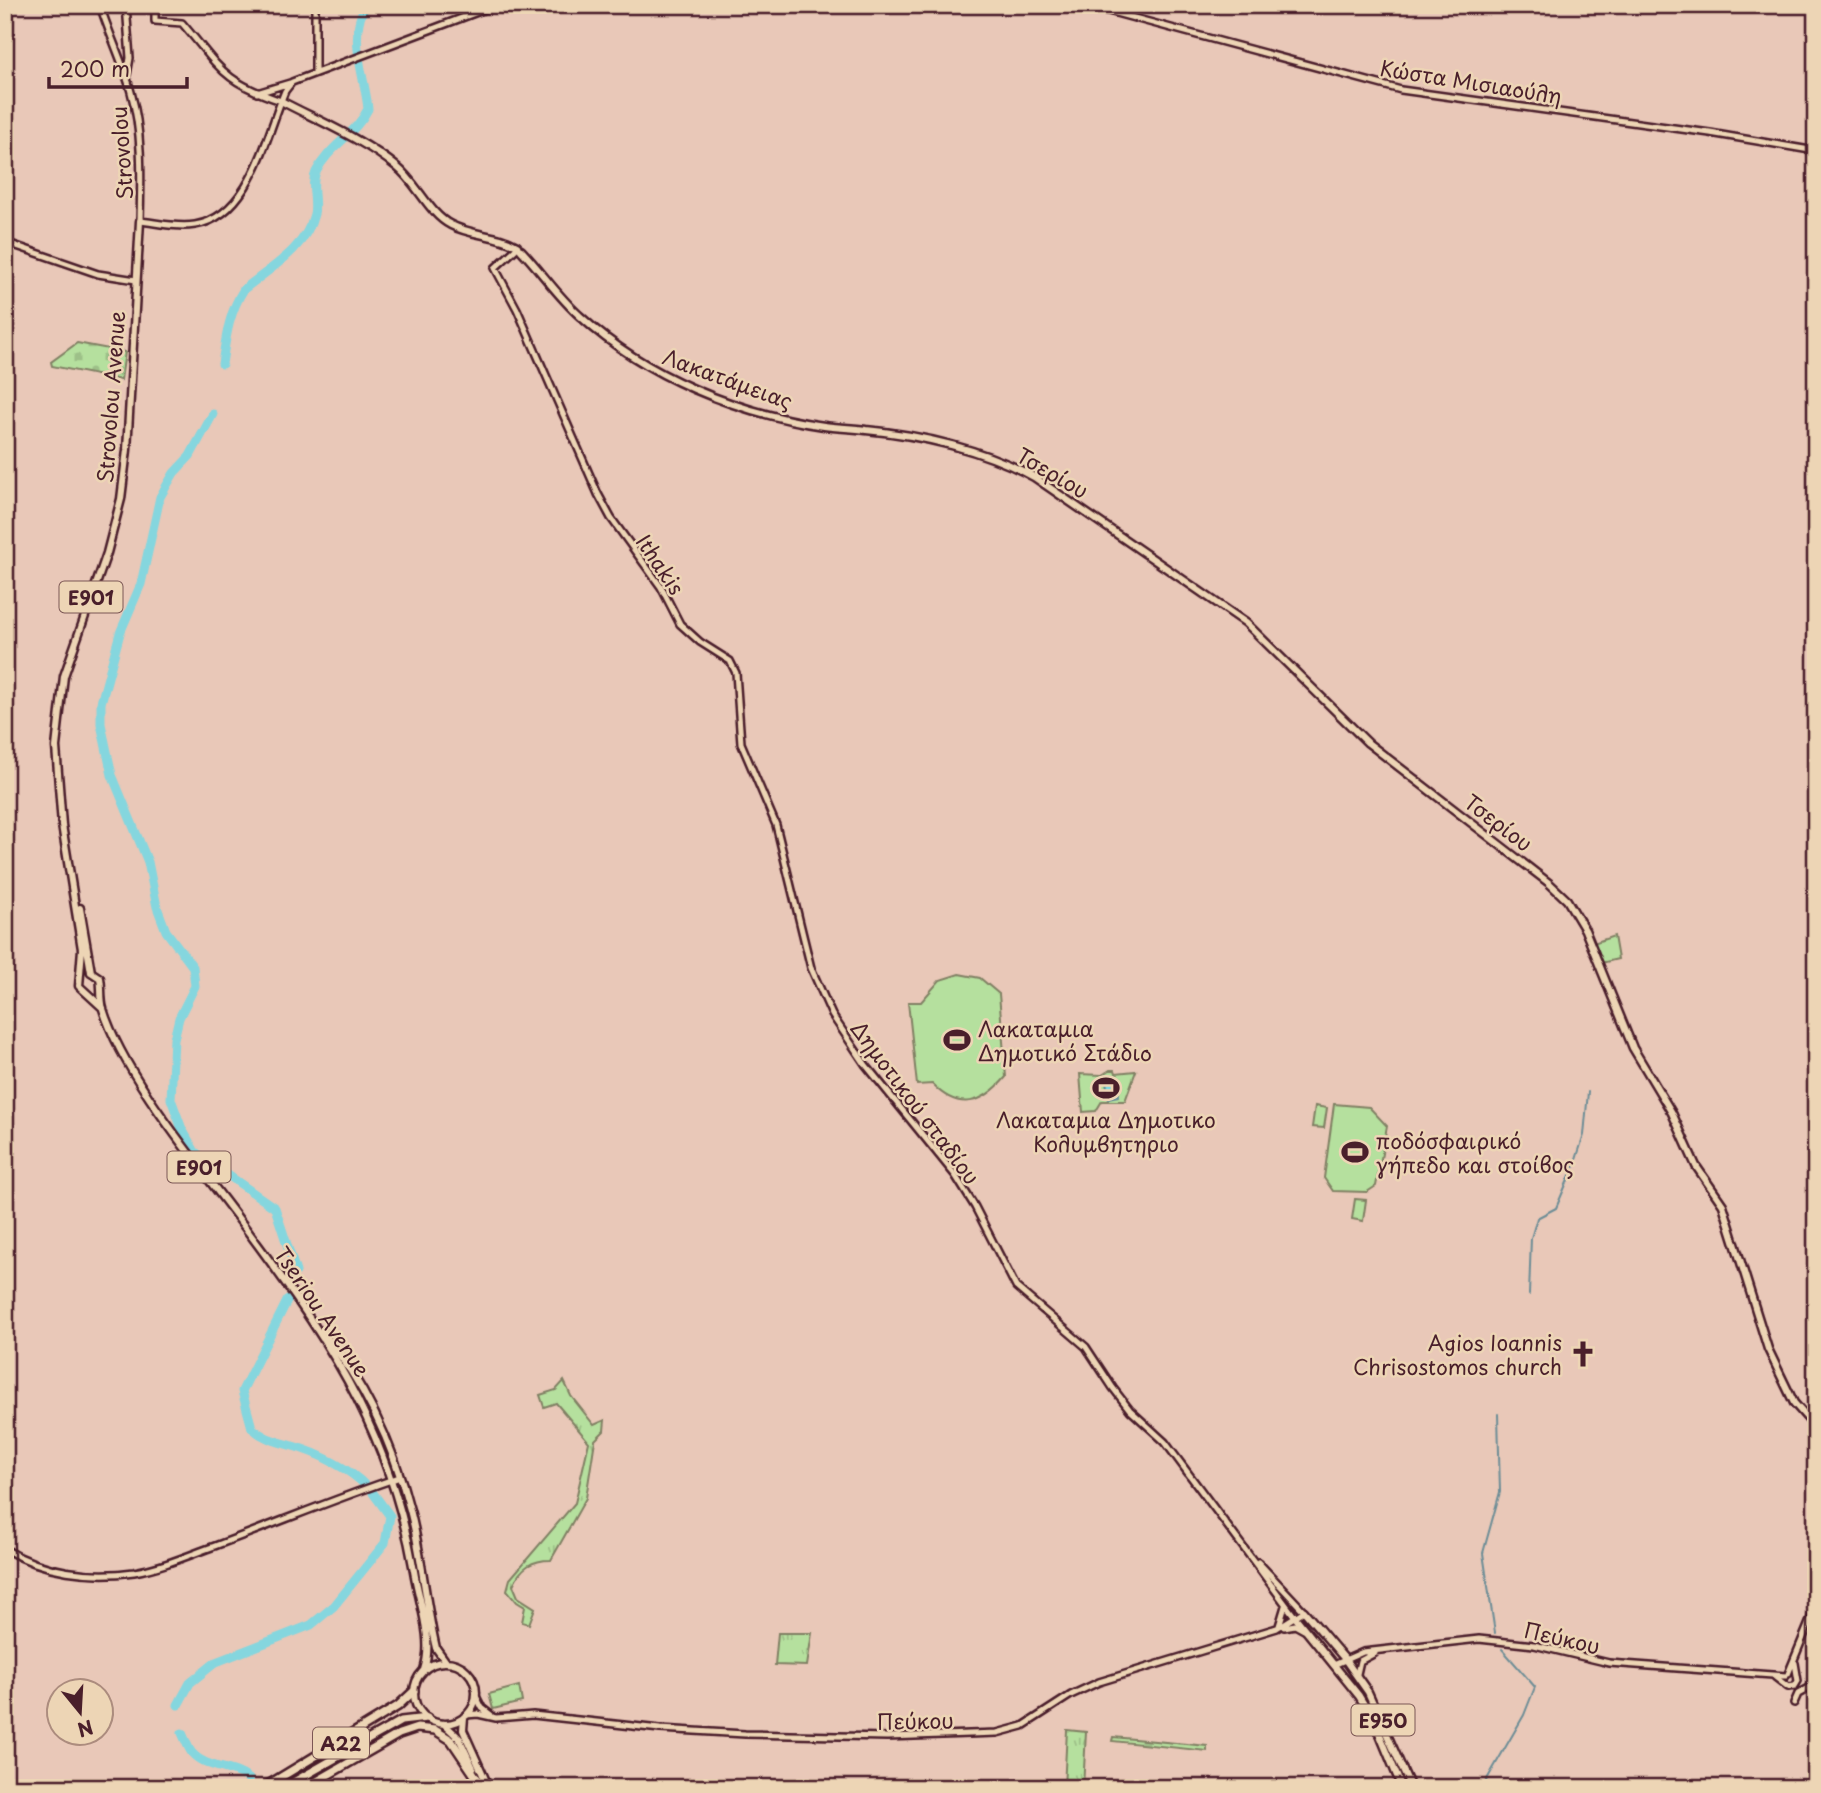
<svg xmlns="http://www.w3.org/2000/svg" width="1821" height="1793" font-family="'Playpen Sans',sans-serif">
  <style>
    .grass { fill: url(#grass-tufts); stroke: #808064; stroke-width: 2 }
    .forest { fill: url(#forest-firs); stroke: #808064; stroke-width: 2 }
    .cemetery { fill: url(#cemetery-stones); stroke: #808064; stroke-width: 2 }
    .green { fill: #b5e09e; stroke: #808064; stroke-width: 2 }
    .water { fill: #85d6de; stroke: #6d8d96; stroke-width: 2 }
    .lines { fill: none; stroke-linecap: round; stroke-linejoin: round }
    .stream { stroke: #6d8d96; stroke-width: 2 }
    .river { stroke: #85d6de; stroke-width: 9 }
    .secondary-casing { stroke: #4a1f2b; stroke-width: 10 }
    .primary-casing { stroke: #4a1f2b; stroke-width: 11 }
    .highway-casing { stroke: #4a1f2b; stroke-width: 12 }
    .secondary { stroke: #edd5b5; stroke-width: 5 }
    .primary { stroke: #edd5b5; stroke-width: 6 }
    .highway { stroke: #edd5b5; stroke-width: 7 }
    .labels { text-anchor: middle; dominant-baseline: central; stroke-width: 5; stroke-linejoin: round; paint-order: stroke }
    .shield { fill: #edd5b5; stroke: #7b5654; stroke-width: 2 }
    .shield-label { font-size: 19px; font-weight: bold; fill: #4a1f2b }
    .street-label { font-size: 21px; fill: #4a1f2b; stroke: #edd5b5 }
    .poi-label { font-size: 21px; fill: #4a1f2b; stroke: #edd5b5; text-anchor: start }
  </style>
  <defs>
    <pattern id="grass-tufts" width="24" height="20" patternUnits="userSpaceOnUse" patternTransform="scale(1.75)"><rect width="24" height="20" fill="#b5e09e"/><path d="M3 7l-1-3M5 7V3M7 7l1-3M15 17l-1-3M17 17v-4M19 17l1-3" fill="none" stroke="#9dc088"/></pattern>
    <pattern id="forest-firs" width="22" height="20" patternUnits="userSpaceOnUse" patternTransform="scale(1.75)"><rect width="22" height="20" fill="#b5e09e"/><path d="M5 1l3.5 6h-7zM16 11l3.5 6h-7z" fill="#9dc088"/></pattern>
    <pattern id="cemetery-stones" width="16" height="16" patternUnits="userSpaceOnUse" patternTransform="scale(1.75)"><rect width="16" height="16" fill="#b5e09e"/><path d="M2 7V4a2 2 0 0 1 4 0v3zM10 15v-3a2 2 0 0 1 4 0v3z" fill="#9dc088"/></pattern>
  </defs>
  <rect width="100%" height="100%" fill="#e9c8b8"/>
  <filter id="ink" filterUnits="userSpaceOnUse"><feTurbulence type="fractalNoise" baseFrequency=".0143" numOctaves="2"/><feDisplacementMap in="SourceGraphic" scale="14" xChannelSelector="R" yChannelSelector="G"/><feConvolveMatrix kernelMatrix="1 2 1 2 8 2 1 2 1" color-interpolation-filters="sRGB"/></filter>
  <g filter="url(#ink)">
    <!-- grass -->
    <path class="grass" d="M564 1381 571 1396 594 1425 605 1420 604 1431 595 1440 586 1498 551 1560C532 1560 521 1567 513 1585L518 1597 535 1608 529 1624 522 1622 525 1607 517 1602 507 1590 510 1579 575 1503 589 1442 556 1403 544 1407 540 1395 556 1390Z
      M778 1633H812L807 1666 775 1665Z
      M1067 1730 1086 1732 1083 1788H1064Z"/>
    <!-- forest -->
    <path class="forest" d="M1113 1737 1207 1746V1751L1112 1741Z"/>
    <!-- cemetery -->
    <path class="cemetery" d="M77 343 125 352 121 380 52 366 51 362Z"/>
    <!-- green -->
    <path class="green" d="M1614 936 1618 959 1601 963 1593 943Z
      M959 974 980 978 999 994 1006 1077C983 1104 959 1112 932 1084L917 1085 908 1002H921L940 980Z
      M1110 1070H1115L1116 1073 1136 1071 1125 1101H1102L1096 1111 1083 1112 1080 1074 1102 1075Z
      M1334 1104 1369 1107 1387 1126 1376 1186 1367 1192 1333 1191 1324 1178Z
      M1315 1106 1327 1108 1324 1128 1312 1127Z
      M1355 1199 1366 1200 1363 1221 1352 1219Z
      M519 1686 522 1702 493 1709 489 1694Z"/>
    <!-- water -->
    <path class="water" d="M1117 1079 1119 1096 1108 1098 1106 1080Z"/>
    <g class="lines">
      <!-- stream -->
      <path class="stream" d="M1529 1295 1531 1238 1537 1218 1556 1208 1574 1166 1584 1135 1588 1092
        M1495 1633 1483 1553 1500 1492 1498 1414
        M1482 1788 1524 1715 1535 1687 1502 1649"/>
      <!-- river -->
      <path class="river" d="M222 364C226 337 229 312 244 289 270 268 306 249 314 214 317 200 310 185 316 172 328 147 356 134 368 109 365 76 347 36 366 5
        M213 414 190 456 174 473 160 497 141 584 120 633 101 703V724L112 775 148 862 157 907 166 931 193 967 195 986 179 1018 174 1039 171 1099 182 1129 195 1152 275 1208 296 1272
        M288 1299 242 1391 252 1428C266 1440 277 1441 293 1446 318 1453 349 1468 367 1487
        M178 1705 190 1683 216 1662 311 1625 334 1606 385 1543 390 1516 373 1493
        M182 1733C185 1739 188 1748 192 1753 206 1769 233 1766 249 1779"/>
      <!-- secondary casing -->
      <g class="secondary-casing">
        <path id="secondary" d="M100 5C109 34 123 62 131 92 143 134 141 178 140 221 158 223 177 228 195 225 251 216 266 136 285 91L292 82 496 5
          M126 5 130 58 127 75
          M155 5V21L182 23C220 67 221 81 281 101
          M666 5H857
          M1086 5 1401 90 1710 133 1816 151
          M315 73V5
          M257 93 290 83
          M5 242 98 274 136 280
          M518 247 495 268 517 309 598 494 611 518 661 587 680 624 700 642 730 661 736 673 741 743 776 825 811 968 832 1015 865 1064 955 1175 975 1207 1016 1287 1086 1347 1113 1388 1130 1410 1165 1442 1295 1617
          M5 1549C42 1572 91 1578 134 1572 163 1567 192 1554 220 1544 280 1522 339 1497 400 1477
          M1279 1626 1285 1606
          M1284 1627 1295 1625 1304 1630
          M1336 1664 1363 1652 1479 1639 1534 1645 1609 1663 1786 1676
          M1357 1674 1360 1661 1375 1653
          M1788 1674 1816 1606
          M1775 1677 1788 1687 1795 1686 1798 1681 1795 1663
          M476 1696 482 1708 491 1715
          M1794 1703 1798 1694 1811 1687
          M466 1715 478 1714 496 1718 533 1715 660 1729 745 1734 887 1737 997 1733 1023 1726 1071 1695 1099 1682 1277 1628 1304 1611 1258 1562"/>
      </g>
      <!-- primary casing -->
      <g class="primary-casing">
        <path id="primary" d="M281 101C319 121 363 139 397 167 417 183 429 214 451 225 472 236 497 234 517 246
          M521 250C542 272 558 297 581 317 647 377 736 413 824 426 838 428 852 428 866 430 921 435 985 450 1034 477L1246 623 1368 743 1549 883 1567 900 1585 930 1633 1048 1672 1113 1696 1166 1723 1205 1768 1349 1794 1403 1816 1428
          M80 908 91 972
          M91 972 100 978C102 988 100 998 103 1009 123 1074 193 1158 235 1214 323 1332 388 1422 414 1571 419 1602 434 1639 424 1670
          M103 1008 79 986 82 949 62 825 56 747 64 676 107 553 121 499 127 450 140 221
          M322 1331C365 1384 393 1444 410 1510 422 1555 425 1602 436 1648L446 1662
          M1304 1611 1344 1658 1368 1692 1411 1788
          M1295 1617 1359 1696 1375 1723 1402 1788
          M414 1693a31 31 0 1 1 62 0a31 31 0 1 1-62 0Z
          M464 1717 463 1730 489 1788
          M444 1724 459 1738 473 1768"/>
      </g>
      <!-- highway casing -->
      <g class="highway-casing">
        <path id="highway" d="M263 1788 398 1706 414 1691
          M283 1788 401 1721 427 1718
          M305 1788 399 1734 417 1728 435 1730 451 1740 478 1780"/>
      </g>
      <!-- secondary -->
      <use href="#secondary" class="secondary"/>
      <!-- primary -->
      <use href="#primary" class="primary"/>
      <!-- highway -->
      <use href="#highway" class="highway"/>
    </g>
  </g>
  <!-- icons -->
  <defs>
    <g id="stadium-bare" transform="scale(2.1)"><path d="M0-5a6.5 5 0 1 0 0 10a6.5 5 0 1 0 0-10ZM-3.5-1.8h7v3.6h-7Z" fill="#4a1f2b" stroke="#edd5b5" stroke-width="2.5" paint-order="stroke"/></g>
    <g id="church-bare" transform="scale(2.1)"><path d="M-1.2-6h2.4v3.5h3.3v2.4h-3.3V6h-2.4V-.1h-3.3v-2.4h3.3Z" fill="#4a1f2b" stroke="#edd5b5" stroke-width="2.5" paint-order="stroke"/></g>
  </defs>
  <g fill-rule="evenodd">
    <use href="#stadium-bare" x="957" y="1040"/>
    <use href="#stadium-bare" x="1106" y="1088"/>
    <use href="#stadium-bare" x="1355" y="1152"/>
    <use href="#church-bare" x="1583" y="1354"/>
  </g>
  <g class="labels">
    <!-- shield labels -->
    <g class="shield">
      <rect x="59.5" y="581.5" width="63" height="31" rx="5"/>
      <rect x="167.5" y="1151.5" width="63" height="31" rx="5"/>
      <rect x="1351.5" y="1704.5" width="63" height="31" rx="5"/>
      <rect x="313" y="1727.5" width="56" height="31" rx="5"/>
    </g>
    <g class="shield-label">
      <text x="91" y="597">E901</text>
      <text x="199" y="1167">E901</text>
      <text x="1383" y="1720">E950</text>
      <text x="341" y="1743">A22</text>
    </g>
    <!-- street labels -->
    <g class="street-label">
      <text transform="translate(1471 81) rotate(9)">Κώστα Μισιαούλη</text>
      <text transform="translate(121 153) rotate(-94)">Strovolou</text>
      <text transform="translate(728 378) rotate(20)">Λακατάμειας</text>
      <text transform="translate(110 397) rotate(-86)">Strovolou Avenue</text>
      <text transform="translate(1053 472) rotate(30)">Τσερίου</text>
      <text transform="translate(661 564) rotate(56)">Ithakis</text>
      <text transform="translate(1499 822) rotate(37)">Τσερίου</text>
      <text transform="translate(916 1102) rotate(53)">Δημοτικού σταδίου</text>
      <text transform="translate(323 1311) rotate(56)">Tseriou Avenue</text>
      <text transform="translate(1562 1637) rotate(13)">Πεύκου</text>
      <text transform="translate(915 1720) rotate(-1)">Πεύκου</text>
    </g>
    <!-- poi labels -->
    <g class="poi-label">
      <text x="978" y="1028">Λακαταμια<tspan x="978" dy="24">Δημοτικό Στάδιο</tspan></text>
      <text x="1106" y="1119" text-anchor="middle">Λακαταμια Δημοτικο<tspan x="1106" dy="24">Κολυμβητηριο</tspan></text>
      <text x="1376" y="1140">ποδόσφαιρικό<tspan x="1376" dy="24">γήπεδο και στοίβος</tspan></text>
      <text x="1562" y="1342" text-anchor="end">Agios Ioannis<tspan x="1562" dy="24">Chrisostomos church</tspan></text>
    </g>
  </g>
  <!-- margin -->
  <rect width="1821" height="1793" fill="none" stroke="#edd5b5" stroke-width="28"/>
  <rect x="14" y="14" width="1793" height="1765" fill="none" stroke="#4a1f2b" stroke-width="2.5" filter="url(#ink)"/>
  <!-- north arrow -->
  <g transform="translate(80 1712) rotate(162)"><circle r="33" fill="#edd5b5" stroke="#ac8c7e" stroke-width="2"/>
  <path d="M0-5L12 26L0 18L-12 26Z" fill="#4a1f2b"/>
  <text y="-10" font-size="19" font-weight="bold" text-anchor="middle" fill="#4a1f2b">N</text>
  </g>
  <!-- scale -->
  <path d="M49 77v10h138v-10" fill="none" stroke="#4a1f2b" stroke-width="3.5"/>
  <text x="60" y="77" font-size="21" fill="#4a1f2b" stroke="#edd5b5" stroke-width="5" paint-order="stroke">200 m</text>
</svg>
